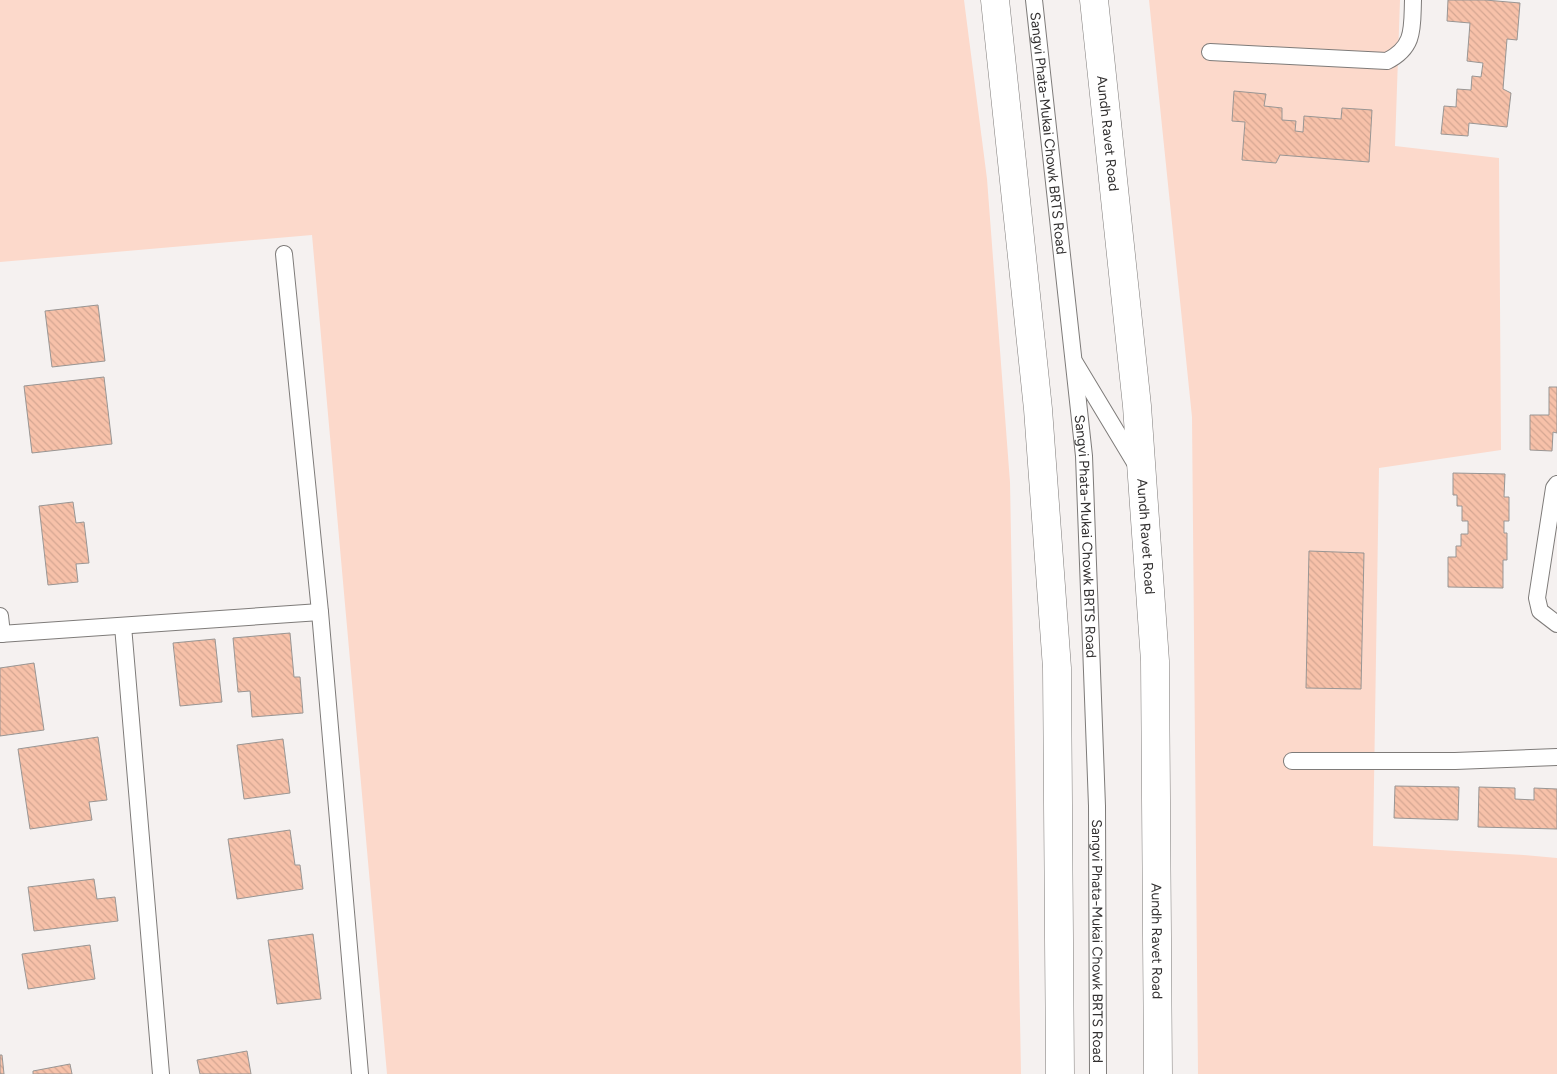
<svg xmlns="http://www.w3.org/2000/svg" width="1557" height="1074" font-family="Figtree,sans-serif">
  <style>
    .grass { fill: #fcd9cb }
    .building { fill: url(#building-back-hatch); stroke: #999694 }
    .lines { fill: none; stroke-linecap: round; stroke-linejoin: round }
    .service-casing { stroke: #7e7b79; stroke-width: 18 }
    .primary-casing { stroke: #7e7b79; stroke-width: 29 }
    .service { stroke: #fff; stroke-width: 16 }
    .primary { stroke: #fff; stroke-width: 28 }
    .labels { text-anchor: middle; dominant-baseline: central; stroke-width: 5; stroke-linejoin: round; paint-order: stroke }
    .street-label { font-size: 14px; fill: #323030; stroke: #fff }
  </style>
  <defs>
    <pattern id="building-back-hatch" width="6" height="6" patternUnits="userSpaceOnUse" patternTransform="scale(1.25)"><rect width="6" height="6" fill="#f7c1a9"/><path d="M-1 5l2 2M0 0l6 6M5-1l2 2" fill="none" stroke="#d4a692"/></pattern>
  </defs>
  <rect width="100%" height="100%" fill="#f5f1f0"/>
  <!-- grass -->
  <path class="grass" d="M0 0H964L987 179 1010 482 1021 1074H387L312 235 0 262Z
    M1149 0H1400L1395 146 1499 158 1501 450 1379 468 1373 846 1524 855 1557 858V1074H1198L1192 417Z"/>
  <!-- building -->
  <path class="building" d="M1448 0H1485L1520 3 1517 40 1507 39 1503 89 1511 93 1507 127 1469 123 1468 136 1441 134 1444 106 1456 107 1457 89 1471 90 1472 76 1481 77 1483 63 1467 61 1470 23 1447 21Z
    M1234 91 1266 94 1264 106 1282 108V120L1296 121 1295 131 1303 132 1304 116 1341 119 1342 108 1372 110 1369 162 1280 155 1276 163 1242 160 1245 122 1232 121Z
    M98 305 105 361 52 367 45 311Z
    M104 377 112 444 32 453 24 386Z
    M1549 387H1557V433L1553 432 1552 451 1530 450V415H1549Z
    M1453 473 1505 474 1504 497H1509V521H1504V533H1507V560H1503V588L1448 587V557H1456V546H1461V534H1468V521H1462V506H1457V495H1453Z
    M73 502 76 523 84 522 89 563 76 564 78 582 48 585 39 506Z
    M1309 551 1364 553 1361 689 1306 688Z
    M290 633 294 677H300L303 713 252 717 250 691 238 692 233 638Z
    M215 639 222 702 180 706 173 643Z
    M34 663 44 730 0 736V668Z
    M98 737 107 800 89 802 92 820 30 829 18 749Z
    M283 739 290 793 244 799 237 745Z
    M1395 786 1459 787 1458 820 1394 818Z
    M1479 787 1515 788V799L1534 800V788L1557 789V829L1478 827Z
    M290 830 295 865H300L303 889 237 899 228 839Z
    M94 879 97 899 115 897 118 921 34 931 28 887Z
    M313 934 321 999 277 1004 268 940Z
    M90 945 95 979 28 989 22 954Z
    M247 1051 251 1074H200L197 1060Z
    M0 1055H2L4 1074H0Z
    M70 1064 72 1074H33V1071Z"/>
  <g class="lines">
    <!-- service casing -->
    <g class="service-casing">
      <g id="service">
        <path id="s1" d="M1034 0 1084 456 1097 806 1098 1074"/>
        <path d="M1210 52 1387 61C1415 47 1412 28 1413 0"/>
        <path d="M284 254 320 612 360 1074"/>
        <path d="M1075 363 1137 466"/>
        <path d="M1557 484 1554 488 1537 598 1540 611 1557 624"/>
        <path d="M0 616 2 634"/>
        <path d="M123 626 161 1074"/>
        <path d="M0 634 320 612"/>
        <path d="M1292 761H1455L1557 757"/>
      </g>
    </g>
    <!-- primary casing -->
    <g class="primary-casing">
      <g id="primary">
        <path d="M995 0 1038 409 1057 668 1060 1074"/>
        <path id="s2" d="M1094 0 1137 406 1155 661 1158 1074"/>
      </g>
    </g>
    <!-- service -->
    <use href="#service" class="service"/>
    <!-- primary -->
    <use href="#primary" class="primary"/>
  </g>
  <g class="labels">
    <!-- street labels -->
    <g class="street-label">
      <text stroke="none"><textPath href="#s1" startOffset="134">Sangvi Phata-Mukai Chowk BRTS Road</textPath></text>
      <text stroke="none"><textPath href="#s2" startOffset="134">Aundh Ravet Road</textPath></text>
      <text stroke="none"><textPath href="#s1" startOffset="539">Sangvi Phata-Mukai Chowk BRTS Road</textPath></text>
      <text stroke="none"><textPath href="#s2" startOffset="539">Aundh Ravet Road</textPath></text>
      <text stroke="none"><textPath href="#s1" startOffset="944">Sangvi Phata-Mukai Chowk BRTS Road</textPath></text>
      <text stroke="none"><textPath href="#s2" startOffset="944">Aundh Ravet Road</textPath></text>
    </g>
  </g>
</svg>
